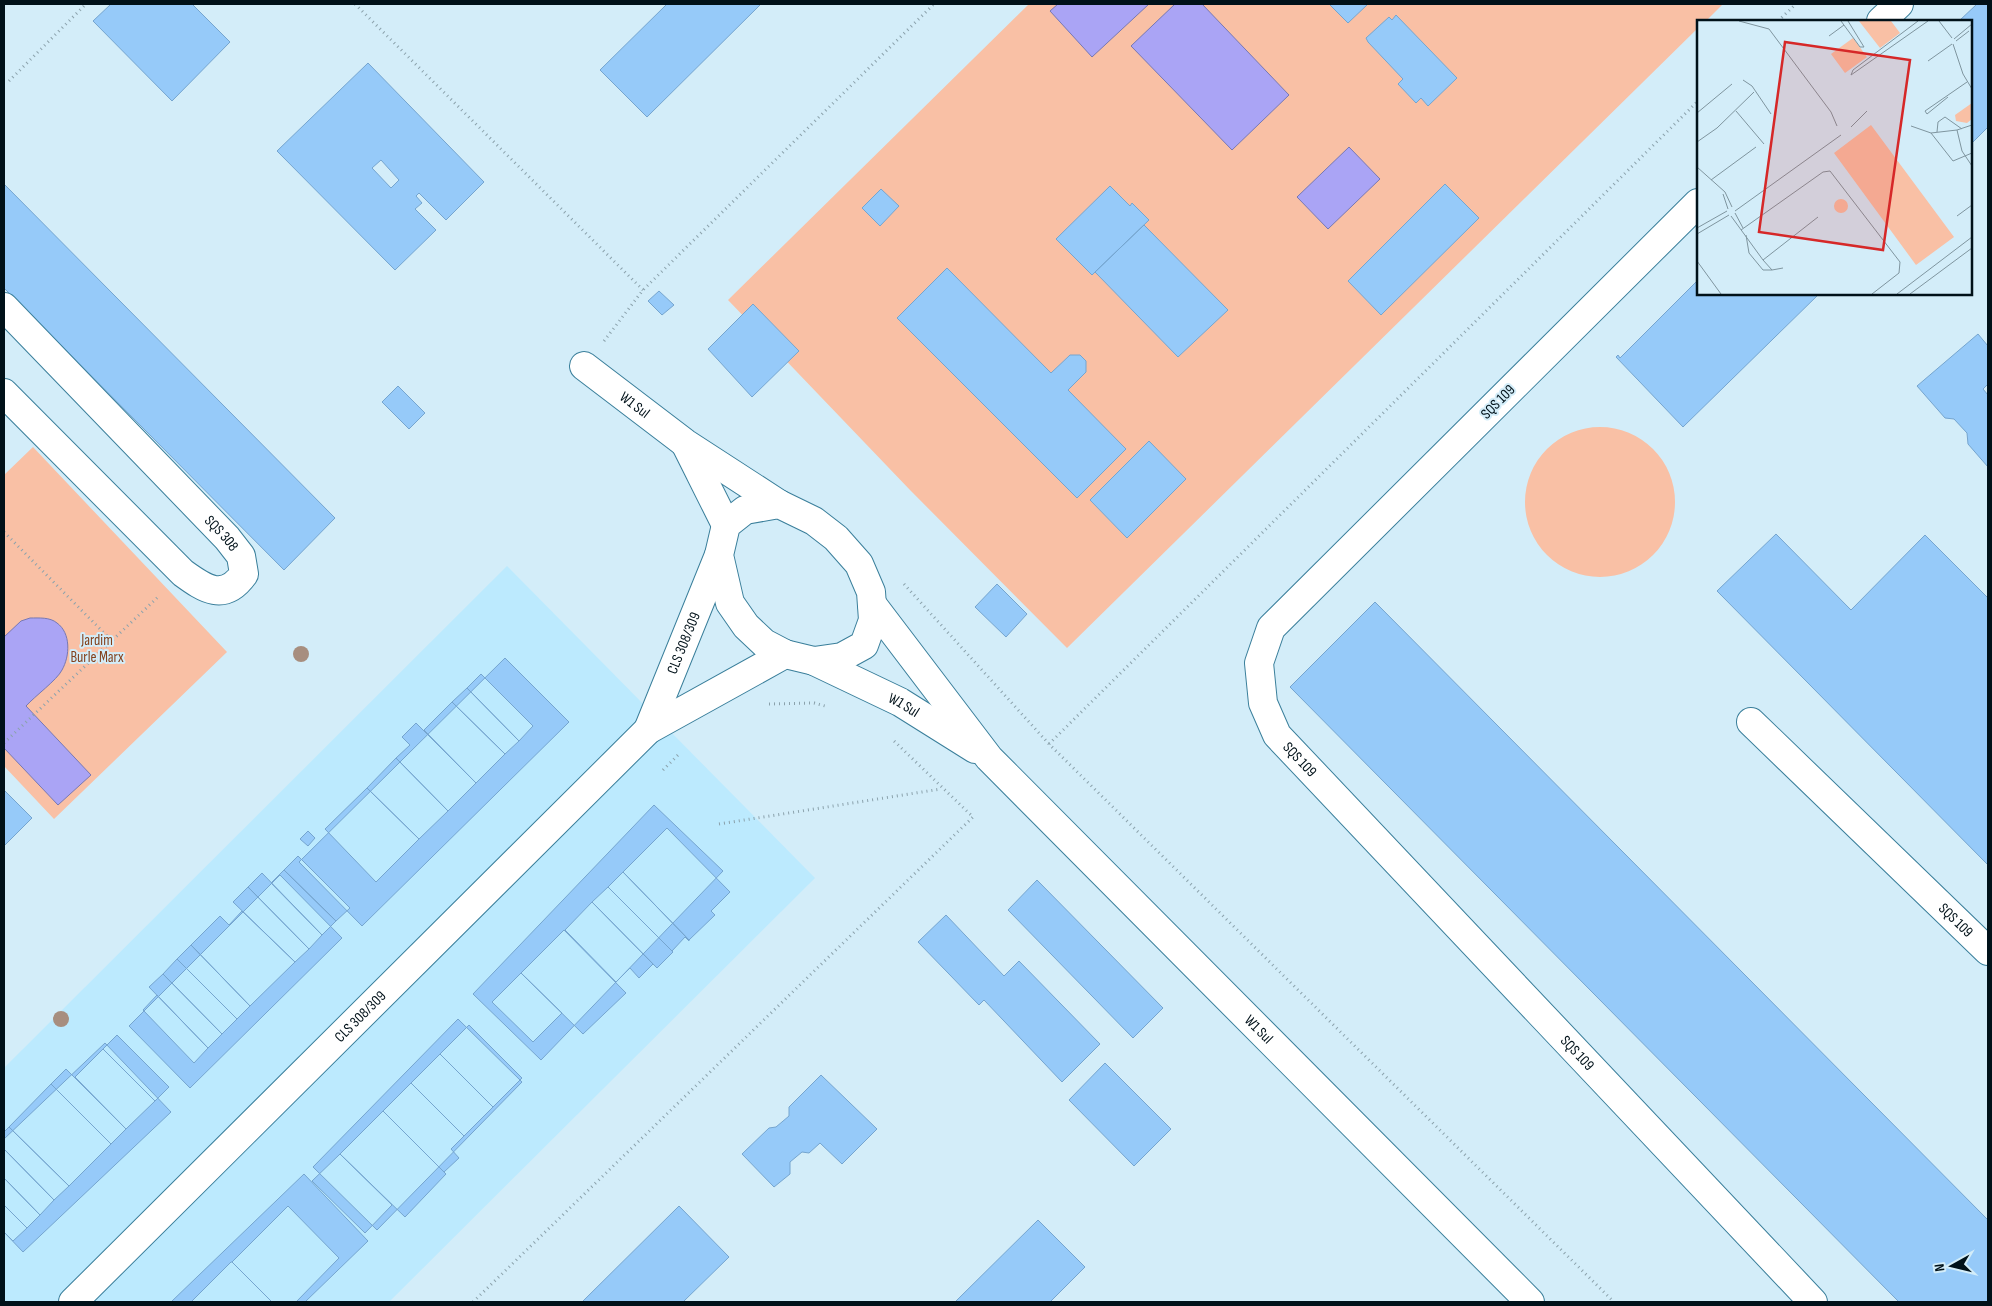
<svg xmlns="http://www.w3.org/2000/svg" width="1992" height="1306" font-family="'Sofia Sans Condensed',sans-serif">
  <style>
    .built { fill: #bceafe }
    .green { fill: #f9c0a5 }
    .water { fill: #aaa4f5; stroke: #7778b3 }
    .building { fill: #96caf9; stroke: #75a5cf; fill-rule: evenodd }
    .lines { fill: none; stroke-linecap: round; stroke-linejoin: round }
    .minor-casing { stroke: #3a7f9b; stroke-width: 30 }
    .tertiary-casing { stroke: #3a7f9b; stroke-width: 30 }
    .path { stroke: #8ba2ac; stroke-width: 3; stroke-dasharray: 1 4; stroke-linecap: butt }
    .minor { stroke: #fff; stroke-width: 28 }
    .tertiary { stroke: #fff; stroke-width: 28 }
    .tree { fill: #a78e7f }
    .labels { text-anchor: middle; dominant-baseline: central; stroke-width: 4; stroke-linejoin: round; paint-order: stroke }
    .street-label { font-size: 15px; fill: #001119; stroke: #d3edf9 }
    .park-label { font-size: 15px; fill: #83401b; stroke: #d3edf9 }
    .inset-road { fill: none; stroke: #7f959f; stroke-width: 1 }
    .view { fill: #d62828; fill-opacity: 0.15; stroke: #d62828; stroke-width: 2.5 }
    .inset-edge { fill: none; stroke: #001119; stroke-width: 2.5 }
  </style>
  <rect width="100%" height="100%" fill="#d3edf9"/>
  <!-- built -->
  <path class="built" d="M507 566 815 878 389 1302H4V1068Z"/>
  <!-- green -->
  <path class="green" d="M1029 4H1723L1706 21H1698V28L1067 648 910 490 728 300Z
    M1525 502a75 75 0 1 1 150 0a75 75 0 1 1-150 0Z
    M33 447 227 652 54 819 4 766V475Z"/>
  <!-- water -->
  <path class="water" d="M1058 4H1149L1092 57 1050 11Z
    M1175 4H1202L1289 95 1232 150 1131 46Z
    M1349 147 1380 179 1328 229 1297 197Z
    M30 618C39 618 50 617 57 623 71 633 70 656 62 670 57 680 35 696 26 706L91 775 58 805 4 748V637L21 621Z"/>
  <!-- building -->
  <path class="building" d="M111 4H192L230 42 172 101 93 21Z
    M667 4H761L647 117 600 70Z
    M1329 4H1368L1348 23Z
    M1977 4H1988V127L1971 144V21H1959Z
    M1396 15 1457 78 1428 106 1421 98 1416 103 1398 84 1403 79 1368 42 1366 38 1389 17 1392 20Z
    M368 63 484 182 446 220 419 193 416 196 422 203 415 209 436 230 395 270 277 151ZM381 160 399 180 391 188 372 168Z
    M4 184 335 518 284 570 4 288Z
    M1445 184 1479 218 1381 315 1348 281Z
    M1110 186 1130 206 1132 203 1149 220 1092 275 1056 239Z
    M881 189 899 206 880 226 862 208Z
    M1144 225 1228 310 1178 357 1095 272Z
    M947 268 1051 373 1070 355H1080L1086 361V372L1068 390 1126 449 1077 498 897 318Z
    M1698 280V294H1819L1683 427 1616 357 1618 355 1620 358Z
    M659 291 674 305 662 315 648 301Z
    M753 304 799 351 752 397 708 349Z
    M1978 334 1988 346V384L1983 389 1988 395V467L1968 444 1967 433 1954 419 1945 418 1917 386Z
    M398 386 425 413 409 429 382 402Z
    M1149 441 1186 479 1127 538 1090 500Z
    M1776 534 1851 610 1925 535 1988 598V865L1717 591Z
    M997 584 1027 614 1006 637 975 607Z
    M1375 602 1988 1220V1302H1899L1290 687Z
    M505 658 569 722 362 926 299 862Z
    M481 674 533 726 519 741 467 688Z
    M467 688 519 741 505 754 452 702Z
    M452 702 505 754 476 783 424 730Z
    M416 723 476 783 448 811 396 758 410 745 402 737Z
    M396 758 448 811 419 839 367 788Z
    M367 788 419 839 376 882 325 829Z
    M4 790 32 818 4 846Z
    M654 805 723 871 541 1060 473 994Z
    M667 828 730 892 711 911 715 915 689 940 623 872Z
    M308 831 315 838 308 846 300 839Z
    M298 856 350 908 336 921 284 870Z
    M284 870 336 921 322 935 271 883Z
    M623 872 689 940V941L685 937 672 951 608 887Z
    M262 873 322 935 309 949 248 887Z
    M280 875 342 938 190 1088 129 1026Z
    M1037 880 1163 1008 1133 1038 1008 910Z
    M248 887 309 949 295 962 233 902Z
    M608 887 673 952 657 968 592 902Z
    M592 902 653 964 639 978 630 968 616 982 565 930Z
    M242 911 295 962 250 1006 191 945 220 916 229 925Z
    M946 915 1004 976 1019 961 1100 1044 1062 1082 984 1000 979 1005 918 942Z
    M564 930 626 993 583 1034 521 973Z
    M191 945 250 1006 237 1019 177 959Z
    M177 959 237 1019 222 1034 163 974Z
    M521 973 562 1013 533 1042 492 1002Z
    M163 974 222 1034 208 1048 149 987Z
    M157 995 208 1048 194 1063 143 1010Z
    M458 1019 522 1082 377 1230 313 1167Z
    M469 1025 522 1078 493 1107 440 1054Z
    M117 1035 169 1087 155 1101 103 1049Z
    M105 1043 171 1112 23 1252 4 1232V1139Z
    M103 1049 155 1101 126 1129 75 1077Z
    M440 1054 493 1107 464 1136 411 1083Z
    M1105 1063 1171 1129 1134 1166 1069 1100Z
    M66 1069 126 1129 111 1144 51 1084Z
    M821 1075 877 1129 842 1164 820 1143 809 1153 802 1152 790 1162V1174L774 1187 742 1154 769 1128 776 1127 789 1116V1107Z
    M411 1083 464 1136 451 1149 459 1158 444 1172 383 1111Z
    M51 1084 111 1144 69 1186 9 1127Z
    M383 1111 446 1174 405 1217 340 1154Z
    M9 1127 69 1186 54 1200 4 1149V1132Z
    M4 1149 54 1200 40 1215 4 1178Z
    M340 1154 392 1205 365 1233 312 1181Z
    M304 1174 368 1241 305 1302H171Z
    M4 1178 40 1215 27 1228 4 1205Z
    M4 1205 27 1228 13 1241 4 1232Z
    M288 1206 339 1258 296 1302H272L232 1262Z
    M679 1206 729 1257 683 1302H582Z
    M1038 1220 1085 1267 1050 1302H955Z
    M231 1262H232L272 1302H191Z"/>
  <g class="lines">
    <!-- minor casing -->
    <g class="minor-casing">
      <g id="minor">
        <path d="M1881 21 1899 4"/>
        <path id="s1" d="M1698 203 1271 628 1259 663 1263 703 1277 735 1813 1302"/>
        <path id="s2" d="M4 307 227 538 241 556 244 574C224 602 205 589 183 573L4 393"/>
        <path id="s3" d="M584 366 685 443 779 504"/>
        <path d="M686 445 726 525"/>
        <path id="s4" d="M1751 722 1988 951"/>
      </g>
    </g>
    <!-- tertiary casing -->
    <g class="tertiary-casing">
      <g id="tertiary">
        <path d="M779 504 814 521 836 538 859 564 871 592 873 620 864 645 842 657 814 661 785 654 764 643 746 626 730 603 719 555 726 525 745 510Z"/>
        <path id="s5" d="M872 604 989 758 1530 1302"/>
        <path id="s6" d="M814 661 900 702 975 749"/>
        <path id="s7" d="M648 730 719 555"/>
        <path id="s8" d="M73 1302 648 730 785 654"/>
      </g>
    </g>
    <!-- path -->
    <path class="path" d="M355 4 643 290
      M1778 21 1796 4
      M9 81 86 4
      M604 341 643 290 934 4
      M4 532 112 641
      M904 584 1049 744 1614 1302
      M769 704 814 703 825 706
      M4 743 159 596
      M1049 744 1698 101
      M663 770 680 753
      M719 824 941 789
      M473 1302 973 817 892 739"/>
    <!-- minor -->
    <use href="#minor" class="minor"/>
    <!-- tertiary -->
    <use href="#tertiary" class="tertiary"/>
  </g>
  <!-- trees -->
  <g class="tree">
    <circle cx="301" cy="654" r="8"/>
    <circle cx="61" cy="1019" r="8"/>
  </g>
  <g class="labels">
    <!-- street labels -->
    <g class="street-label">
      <text transform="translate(1498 402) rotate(-45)">SQS 109</text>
      <text stroke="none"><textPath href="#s3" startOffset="64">W1 Sul</textPath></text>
      <text stroke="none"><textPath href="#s2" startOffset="314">SQS 308</textPath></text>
      <text stroke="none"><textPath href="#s7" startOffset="94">CLS 308/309</textPath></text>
      <text stroke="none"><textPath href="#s6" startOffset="100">W1 Sul</textPath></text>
      <text stroke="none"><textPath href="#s1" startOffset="748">SQS 109</textPath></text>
      <text stroke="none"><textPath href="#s4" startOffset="285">SQS 109</textPath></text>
      <text stroke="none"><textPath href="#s8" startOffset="405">CLS 308/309</textPath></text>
      <text stroke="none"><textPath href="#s5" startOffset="576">W1 Sul</textPath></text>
      <text stroke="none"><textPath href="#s1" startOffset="1152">SQS 109</textPath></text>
    </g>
    <!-- park labels -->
    <g class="park-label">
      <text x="97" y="640">Jardim<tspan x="97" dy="17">Burle Marx</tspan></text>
    </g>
  </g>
  <!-- overview -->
  <g transform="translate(1697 20)">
    <rect width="275" height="275" fill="#d3edf9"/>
    <path d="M162 1H194L203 13 183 28ZM156 18 170 37 148 53 134 34ZM275 83V99L270 103 259 101 258 95ZM174 105 257 217 219 245 137 133ZM137 186a7 7 0 1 1 14 0a7 7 0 1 1-14 0Z" fill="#f9c0a5"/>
    <path class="inset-road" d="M42 1 72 9M144 1 163 27H167L151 1M221 1 156 50 154 55 231 1M242 1 255 18M72 9 134 92 140 106M132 16 147 5M257 19 275 4M259 21 272 11M256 24 266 54 275 69M231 41 255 24M46 60 55 66 74 94M251 77 230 94 228 91 270 62M39 91 67 124M0 93 35 64M275 105 260 110 265 131 275 146M214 106 234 113 260 110M154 107 170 91M240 112 241 102 248 97 265 109M234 113 256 141 275 133M0 122 20 108 57 72M0 147 28 172 35 187M14 160 59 127M26 174 31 189M38 191 144 115M38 193 46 208M34 196 66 240 121 197M260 196 275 185M0 208 30 191M44 210 126 152 133 151 203 242 202 253 175 274M0 214 32 195M49 215 52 233 66 250H75M66 240 75 250 86 248M0 241 24 274M200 274 275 217M213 274 275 228"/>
    <path class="view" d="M88 22 213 40 186 230 62 212Z"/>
    <rect width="275" height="275" class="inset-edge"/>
  </g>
  <!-- border -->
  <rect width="1992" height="1306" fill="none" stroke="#001119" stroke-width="10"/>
  <!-- north arrow -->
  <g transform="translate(1952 1266) rotate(262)" stroke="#d3edf9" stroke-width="4" paint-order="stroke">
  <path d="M0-4L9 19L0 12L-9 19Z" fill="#001119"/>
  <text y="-8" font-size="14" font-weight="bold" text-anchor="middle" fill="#001119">N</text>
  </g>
</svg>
